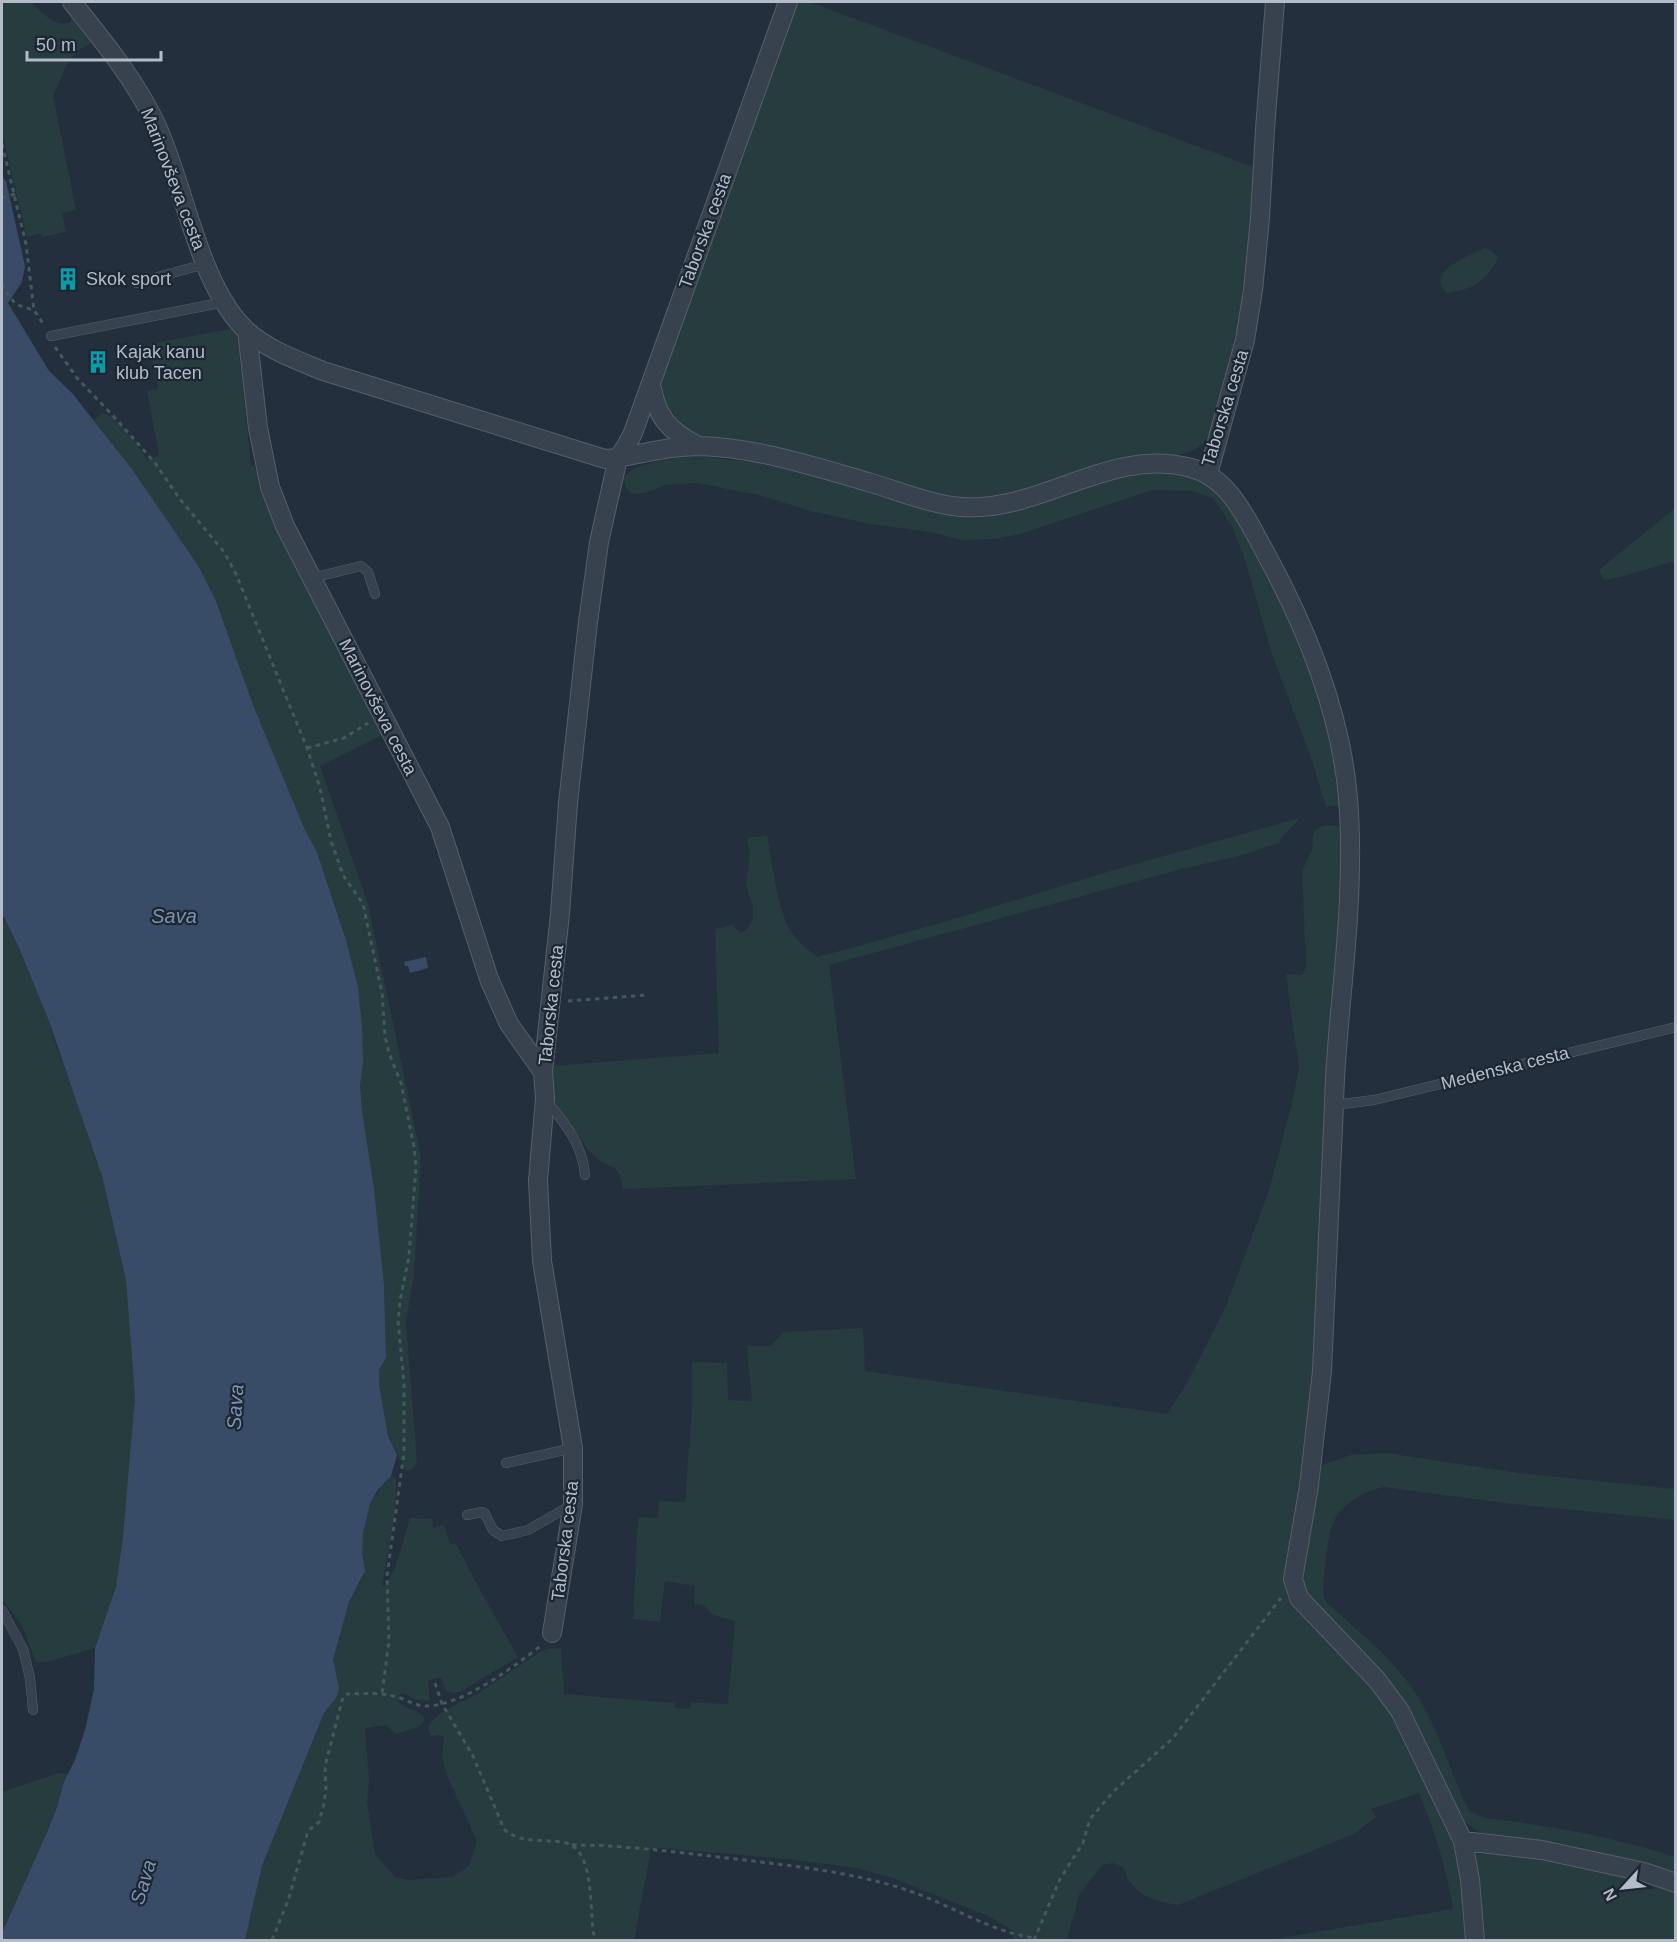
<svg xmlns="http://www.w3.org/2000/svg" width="1677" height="1942" font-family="Helvetica,sans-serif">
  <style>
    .green { fill: #263c3f }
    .water { fill: #394c67 }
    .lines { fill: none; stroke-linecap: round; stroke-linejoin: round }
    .lane-casing { stroke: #565f6c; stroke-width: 10 }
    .street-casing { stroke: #565f6c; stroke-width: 20 }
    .path { stroke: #44595c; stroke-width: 3; stroke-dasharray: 4.5 4.5; stroke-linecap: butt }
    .lane { stroke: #38414e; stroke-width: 9 }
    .street { stroke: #38414e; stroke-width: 18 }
    .labels { text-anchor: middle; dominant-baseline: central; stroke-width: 4.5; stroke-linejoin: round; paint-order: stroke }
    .street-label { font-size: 18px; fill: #b4bcc9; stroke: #1d2633 }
    .poi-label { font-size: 18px; fill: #b4bcc9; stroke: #1d2633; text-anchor: start }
    .water-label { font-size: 20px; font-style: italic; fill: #7c92b1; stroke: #1d2633 }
  </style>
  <rect width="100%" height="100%" fill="#242f3e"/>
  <!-- green -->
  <path class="green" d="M2 2H31C42 13 54 26 70 23L72 14 94 41 77 51 66 66 53 96 76 210 62 213 66 232 42 237 41 233 27 237 2 132Z
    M796 2H810L1256 168 1250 221 1253 254 1247 300 1222 398C1214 412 1214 430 1203 443 1188 459 1162 455 1142 456 1133 457 1124 459 1115 461 1071 468 1031 499 985 500 956 501 929 491 901 483 864 471 826 458 787 451 751 445 709 448 678 426 666 418 661 395 660 381Z
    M1485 248 1492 251 1498 258C1488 280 1470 291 1447 293 1424 271 1468 257 1485 248Z
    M236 328 251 464 255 466 267 501 386 733 320 766 368 904 421 1157 414 1275 406 1322 417 1462 413 1469 406 1471 388 1436 379 1384V1370L386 1358 384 1284 374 1189 362 1110 360 1086 363 1062 346 940 317 852 305 830 253 705 216 601 199 567 177 535 132 469 94 420 102 413C118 414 138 447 148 460L159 455 147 391 158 389 149 344Z
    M695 456 783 465 970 515 1002 513 1030 507 1091 483 1136 472H1183L1217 489 1253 540 1285 612 1330 724 1342 805 1326 807 1310 755 1272 654 1245 560 1232 526 1213 498 1192 491 1152 490 1020 534 995 539 961 540 930 532 871 524 810 511 763 496 697 483 665 485 645 493 632 494C599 465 678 458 695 456Z
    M1675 508V561L1624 576 1604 580 1599 570Z
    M1300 818 1282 837 1279 843 1239 856 1181 869 829 965 856 1179 623 1189 620 1176 615 1168 601 1162 589 1151 553 1099 552 1066 719 1053 715 929 732 925 741 933 748 928 753 920V906L746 885 750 854 747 838 767 835C772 861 777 910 791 931 797 942 808 950 818 957L937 924 1114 870Z
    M1331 825 1341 827V935L1325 1092 1310 1439 1287 1583 1374 1688 1417 1755 1459 1852 1469 1940H1268L1453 1909C1446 1868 1435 1831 1419 1793L1371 1809 1376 1817 1354 1834 1178 1905C1151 1901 1132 1895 1123 1867L1113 1863 1102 1865 1079 1895 1067 1940H1012L1015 1932 988 1916 890 1877 856 1868 787 1859 660 1848 651 1849 634 1940H245L262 1866 324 1713C348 1686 333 1687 333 1659 334 1643 343 1616 350 1601 354 1592 361 1583 364 1573 366 1566 362 1557 362 1550 361 1519 370 1498 391 1476L396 1479C397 1514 389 1550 382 1584L384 1587 395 1569 410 1518 432 1519 433 1528 444 1525 450 1544H456L480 1590 518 1657 460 1692 453 1693 446 1691 441 1678 428 1680 430 1700 428 1701 417 1700 402 1693 398 1696 400 1704 421 1714 425 1719 419 1727 395 1734 387 1725 365 1728 369 1780 367 1802 375 1854 395 1877 409 1880 452 1877 469 1866 477 1841 449 1780 442 1757 444 1738 440 1735 431 1736C429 1732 428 1730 429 1727 433 1712 465 1701 478 1693 499 1680 519 1666 540 1652L547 1649 561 1648 564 1694 675 1703V1708L690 1709 691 1702 728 1704 735 1621 713 1615 703 1605 694 1604 695 1586 665 1581 660 1622 633 1619 638 1517 658 1518 659 1501 685 1502 692 1406V1362L727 1363 728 1400 752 1401 747 1346H771L783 1332 863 1328 865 1371 1167 1414 1187 1383 1227 1304 1270 1187 1292 1103 1299 1069 1286 974 1302 975 1306 967 1302 871 1313 848 1312 838 1314 832 1322 826Z
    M2 913 19 948 49 1021 56 1046 79 1104 102 1176 126 1280 135 1397 133 1436 123 1537 116 1587 95 1648 47 1662H36L22 1626 2 1599Z
    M1386 1453 1519 1473 1675 1489V1520L1512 1504 1384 1487C1365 1491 1343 1503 1334 1521 1328 1532 1327 1555 1325 1568 1324 1579 1321 1590 1325 1601 1355 1628 1398 1663 1418 1697 1440 1732 1451 1774 1469 1811L1485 1818C1548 1825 1615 1837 1675 1857V1875L1482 1835 1464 1821 1424 1741 1306 1593 1300 1579 1311 1532 1322 1465 1351 1455Z
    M59 1773 68 1774 48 1830 2 1933V1792Z
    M1501 1853 1535 1855 1675 1888V1940H1481L1475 1863 1477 1854Z"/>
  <!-- water -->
  <path class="water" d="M2 177 6 181 25 266 22 282 8 303 49 371 72 393 132 469 199 567 216 601 253 705 305 830 317 852 346 940 358 987 362 1028 363 1062 360 1086 362 1110 374 1189 384 1284 386 1358 379 1370V1384L388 1436 397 1455 391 1476 377 1491 370 1504 363 1533 362 1552 365 1571 349 1602 333 1659 339 1688 336 1698 324 1713 262 1866 245 1940H2V1933L48 1830 57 1807 64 1782 75 1760 85 1730 94 1689 95 1648 116 1587 123 1537 135 1397 126 1280 102 1176 49 1021 19 948 2 913Z
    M426 957 428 968 410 973 408 966H405L404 962Z"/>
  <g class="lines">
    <!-- lane casing -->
    <g class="lane-casing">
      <path id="lane" d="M136 283 205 264
        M51 336 225 302
        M312 578 361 566 368 572 375 594
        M546 1100C564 1122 583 1145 585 1175
        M1334 1105 1374 1100 1676 1027
        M506 1463 573 1448
        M467 1515 482 1512 485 1514 493 1530 502 1536 528 1530 573 1504
        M2 1610 23 1649 30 1678 33 1710"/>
    </g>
    <!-- street casing -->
    <g class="street-casing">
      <path id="street" d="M72 2C102 40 134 78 155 122 184 182 198 286 247 331 268 350 297 360 323 371L605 459 618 458 625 448 633 433 788 2
        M247 331 258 428 270 487 285 526 440 827 489 979 509 1024 543 1072
        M651 384C657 418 668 430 698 446
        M1208 474 1245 340 1253 290 1260 218 1265 129 1275 2
        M552 1633 573 1504V1448L542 1261 538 1180 545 1098 543 1072 560 914 568 803 588 622 599 542 618 458C645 453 672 446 700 446 758 448 813 466 868 482 899 491 929 504 961 507 1041 513 1110 446 1191 468 1230 478 1247 520 1265 552 1306 627 1341 712 1348 798 1352 847 1350 897 1346 945 1342 999 1335 1051 1334 1105L1322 1371 1309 1486 1293 1579 1299 1598 1377 1680 1400 1711 1463 1841 1470 1880 1475 1940
        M1463 1841 1542 1850 1644 1872 1676 1883"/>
    </g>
    <!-- path -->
    <path class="path" d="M2 144 26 244 34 310
      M2 198 15 194
      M2 284C12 302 13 305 34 310L44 325
      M55 347 77 378 117 420 155 463 179 498 224 552 236 574 307 748 320 788 331 841 343 875 363 904 382 993 385 1036 389 1053 401 1083 414 1147 416 1167 409 1256 400 1301 398 1321 404 1384V1453L387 1576 389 1641 382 1694
      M307 748 344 738 368 723
      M568 1001 648 995
      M435 1683 442 1704 473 1756 504 1829C520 1845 546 1838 566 1843 597 1851 588 1917 595 1940
      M572 1845C628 1845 682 1853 736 1859 794 1866 852 1872 907 1890 951 1905 988 1931 1035 1938
      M272 1940 288 1901 308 1831 319 1822 324 1804 326 1789 325 1766 343 1697 347 1694C362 1694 379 1692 393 1696 404 1698 413 1705 424 1706 461 1707 513 1667 542 1645
      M1034 1940 1060 1879 1083 1843 1090 1819 1113 1792 1173 1738 1281 1598"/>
    <!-- lane -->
    <use href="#lane" class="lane"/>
    <!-- street -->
    <use href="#street" class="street"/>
  </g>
  <!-- icons -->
  <defs>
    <g id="building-bare" transform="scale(1.8)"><path d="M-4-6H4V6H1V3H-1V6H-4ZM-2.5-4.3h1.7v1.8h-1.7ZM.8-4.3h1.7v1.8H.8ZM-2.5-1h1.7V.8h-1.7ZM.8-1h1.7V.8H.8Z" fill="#0f9aa8" stroke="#1d2633" stroke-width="2.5" paint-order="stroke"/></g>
  </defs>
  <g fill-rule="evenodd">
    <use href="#building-bare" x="68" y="279"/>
    <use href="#building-bare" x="98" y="362"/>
  </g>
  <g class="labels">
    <!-- street labels -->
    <g class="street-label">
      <text transform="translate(173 179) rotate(69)">Marinovševa cesta</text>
      <text transform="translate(705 231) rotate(-70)">Taborska cesta</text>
      <text transform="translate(1225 408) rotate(-73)">Taborska cesta</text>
      <text transform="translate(378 707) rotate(63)">Marinovševa cesta</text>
      <text transform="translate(551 1005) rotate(-84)">Taborska cesta</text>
      <text transform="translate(1505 1068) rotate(-14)">Medenska cesta</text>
      <text transform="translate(565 1541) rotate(-83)">Taborska cesta</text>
    </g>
    <!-- poi labels -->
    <g class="poi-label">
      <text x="86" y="279">Skok sport</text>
      <text x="116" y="352">Kajak kanu<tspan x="116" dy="21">klub Tacen</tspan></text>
    </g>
    <!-- water labels -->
    <g class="water-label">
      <text x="174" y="916">Sava</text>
      <text transform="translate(235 1407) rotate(-86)">Sava</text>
      <text transform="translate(143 1882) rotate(-73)">Sava</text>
    </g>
  </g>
  <!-- border -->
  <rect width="1677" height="1942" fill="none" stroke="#b4bcc9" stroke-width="6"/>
  <!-- north arrow -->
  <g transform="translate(1623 1888) rotate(243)" stroke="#1d2633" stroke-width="4.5" paint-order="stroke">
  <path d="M0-4.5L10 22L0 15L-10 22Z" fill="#b4bcc9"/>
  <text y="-9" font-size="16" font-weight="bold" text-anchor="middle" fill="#b4bcc9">N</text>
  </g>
  <!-- scale -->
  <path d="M27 51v9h134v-9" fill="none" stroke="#b4bcc9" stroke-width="3"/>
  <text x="36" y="51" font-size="18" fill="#b4bcc9" stroke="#1d2633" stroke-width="4.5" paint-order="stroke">50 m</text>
</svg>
